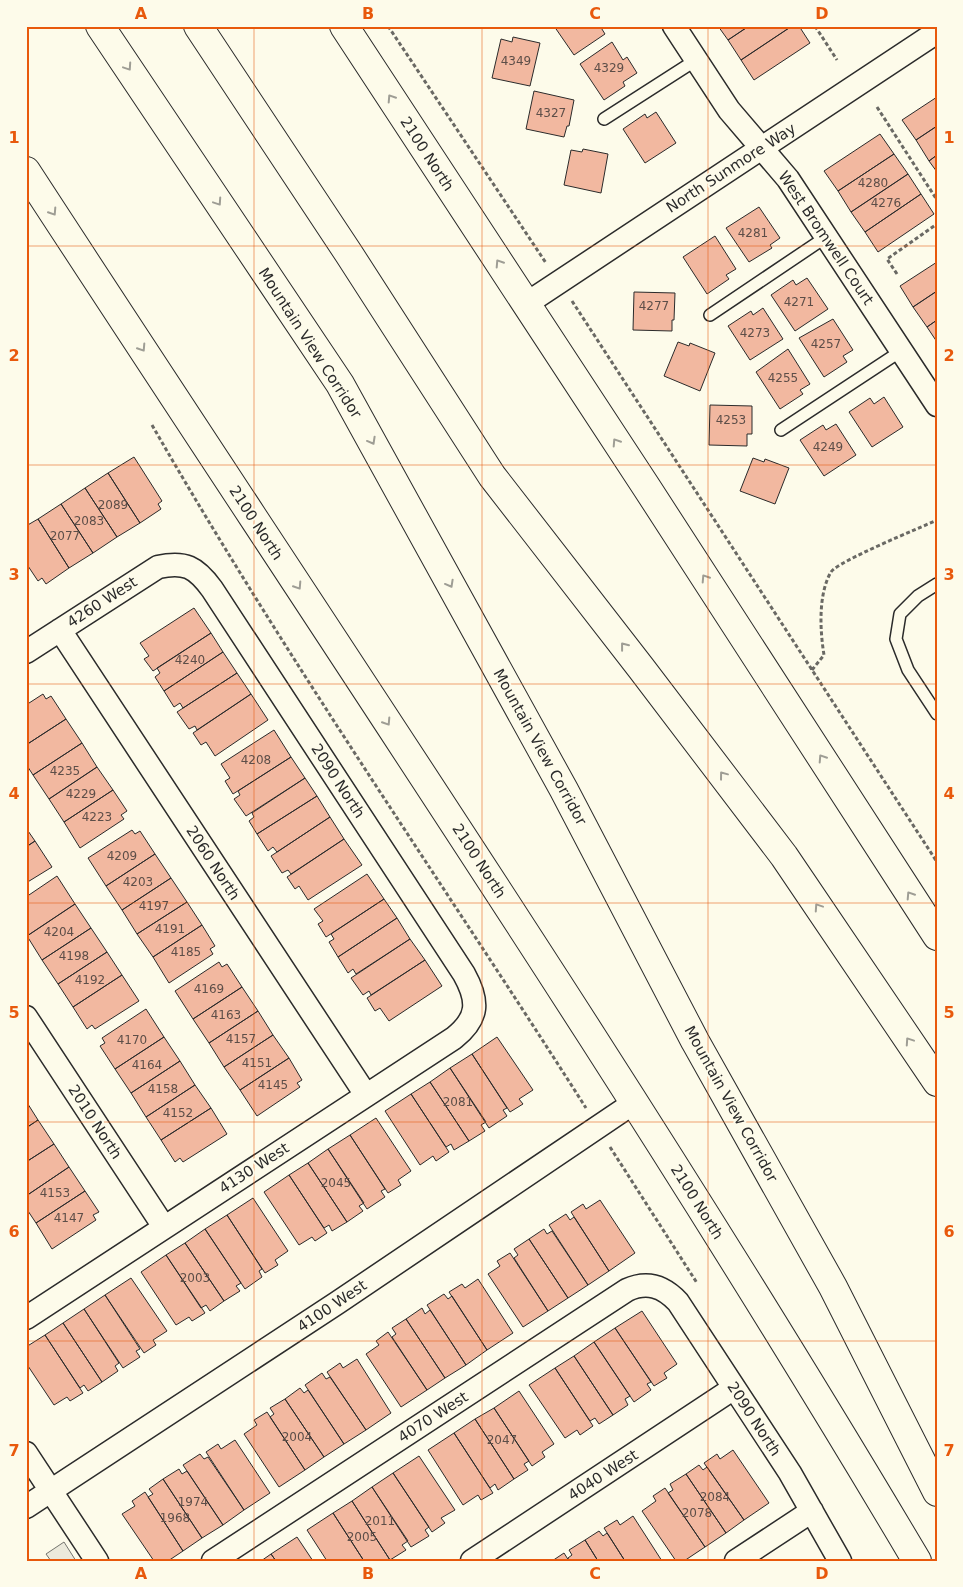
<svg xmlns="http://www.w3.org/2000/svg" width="963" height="1587" font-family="'DejaVu Sans',sans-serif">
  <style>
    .parking { fill: #eceadb; stroke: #74746e }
    .building { fill: #f2b8a0; stroke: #2b2b2b }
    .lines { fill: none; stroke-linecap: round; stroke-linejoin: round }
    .service-casing { stroke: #2b2b2b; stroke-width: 14 }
    .minor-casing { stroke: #2b2b2b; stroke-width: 25 }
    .secondary-casing { stroke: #2b2b2b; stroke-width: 30 }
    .trunk-casing { stroke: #2b2b2b; stroke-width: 30 }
    .path { stroke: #6a6964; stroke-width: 3; stroke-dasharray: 4 2.5; stroke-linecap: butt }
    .service { stroke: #fdfbea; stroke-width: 11 }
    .minor { stroke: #fdfbea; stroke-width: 22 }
    .secondary { stroke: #fdfbea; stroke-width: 28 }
    .trunk { stroke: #fdfbea; stroke-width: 28 }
    .oneway { stroke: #9e9d94 }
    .grid { fill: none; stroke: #e8590c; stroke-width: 1; stroke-opacity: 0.55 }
    .labels { text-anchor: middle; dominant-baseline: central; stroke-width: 4; stroke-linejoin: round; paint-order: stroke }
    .number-label { font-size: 12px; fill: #5d4e48 }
    .street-label { font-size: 15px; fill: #2b2b2b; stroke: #fdfbea }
    .neatline { fill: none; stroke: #e8590c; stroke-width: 2 }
    .grid-label { font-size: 16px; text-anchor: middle; font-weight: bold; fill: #e8590c }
  </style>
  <rect width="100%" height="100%" fill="#fdfbea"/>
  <!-- parking -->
  <path class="parking" d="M64 1542 76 1561H51L46 1554Z"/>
  <!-- building -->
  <path class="building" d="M554 26H600L605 34 574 55Z
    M718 26H749L728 40Z
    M749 26H792L741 60 728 40Z
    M792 26H799L810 43 754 80 741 60Z
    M513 37 540 43 530 86 492 78 501 39 512 42Z
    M612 42 623 60 627 57 637 73 623 82 625 86 604 100 580 64Z
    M534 91 574 100 569 126H567L564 137 526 129Z
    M937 97V126L916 140 902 120Z
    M656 112 676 143 645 163 623 129 645 114 647 118Z
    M937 126V155L929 161 916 140Z
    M880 134 894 154 838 191 824 171Z
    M583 149 608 154 601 193 564 185 571 150 582 152Z
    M894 154 908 174 851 212 838 191Z
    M937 155V172L929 161Z
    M908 174 921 194 865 232 851 212Z
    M921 194 934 214 878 252 865 232Z
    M759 207 780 238 770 245 772 248 749 262 726 228Z
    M715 236 736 269 726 275 729 279 707 294 683 257Z
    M937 262V291L913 307 900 286Z
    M807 278 828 309 795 331 771 295 793 280 796 285Z
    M937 291V320L927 327 913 307Z
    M634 292 675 293 674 320H672V331L633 330Z
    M763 308 783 339 750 360 728 326 751 311 753 315Z
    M833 319 853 350 843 356 847 362 824 377 799 338Z
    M937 320V342L927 327Z
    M678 342 689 346 690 343 715 353 700 391 664 376Z
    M788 349 810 384 800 390 803 394 780 409 756 372Z
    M884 397 903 427 872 447 849 412 870 398 874 404Z
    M710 405 752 406V434H747V446L709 445Z
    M836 424 856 455 824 476 800 440 823 425 826 430Z
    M134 457 162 501 158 504 161 509 140 523 108 473Z
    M753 458 764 462 765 459 789 468 775 504 740 491Z
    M108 473 140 523 117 537 85 488Z
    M85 488 117 537 93 553 61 504Z
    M61 504 93 553 69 568 38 519Z
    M38 519 69 568 46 584 42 578 38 581 26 563V526Z
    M194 608 211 633 153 671 144 659 149 656 140 643Z
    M211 633 223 652 164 691 155 677 160 673 157 668Z
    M223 652 237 673 183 708 180 703 174 707 164 691Z
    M237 673 251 694 197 730 195 726 189 729 177 712Z
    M43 694 46 699 51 696 66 719 26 745V705Z
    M251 694 268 720 215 756 206 742 201 745 193 733Z
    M66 719 82 743 33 775 26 764V745Z
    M274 730 291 757 233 794 225 781 230 778 221 764Z
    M82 743 97 767 49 799 33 775Z
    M291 757 305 778 246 816 234 799 240 795 238 791Z
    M97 767 113 790 64 822 49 799Z
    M305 778 317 796 257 834 249 821 254 817 252 813Z
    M113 790 127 811 121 815 124 819 80 848 64 822Z
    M317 796 330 817 277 852 273 847 268 851 257 834Z
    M330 817 344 839 291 874 288 870 282 873 271 856Z
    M26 828 35 841 26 847Z
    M132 830 135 834 140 831 155 854 106 886 88 858Z
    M344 839 362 865 308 900 299 886 295 889 287 877Z
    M35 841 52 867 26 883V847Z
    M155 854 171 878 122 910 106 886Z
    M367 874 384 899 326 937 318 924 323 921 314 909Z
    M57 876 75 904 27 936 26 897Z
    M171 878 187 902 137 934 122 910Z
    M384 899 397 918 338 957 329 942 334 939 331 934Z
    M187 902 202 925 153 957 137 934Z
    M75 904 91 928 42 960 27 936Z
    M397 918 410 939 356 974 353 969 348 973 338 957Z
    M202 925 215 946 210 949 213 954 169 983 153 957Z
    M91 928 107 952 58 984 42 960Z
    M410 939 425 960 371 995 369 991 363 995 351 978Z
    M107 952 122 975 73 1007 58 984Z
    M425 960 442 986 389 1021 380 1008 375 1011 367 998Z
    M219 962 222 967 227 964 242 987 193 1019 175 991Z
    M122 975 139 1001 95 1029 92 1025 87 1029 73 1007Z
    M242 987 258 1011 209 1043 193 1019Z
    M146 1009 164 1037 115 1069 100 1046 105 1043 102 1038Z
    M258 1011 273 1035 224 1067 209 1043Z
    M273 1035 289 1058 240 1090 224 1067Z
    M164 1037 180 1061 131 1093 115 1069Z
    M497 1037 533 1090 519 1099 523 1104 510 1112 472 1054Z
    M472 1054 507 1108 503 1110 507 1116 489 1128 450 1068Z
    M289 1058 302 1080 297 1083 300 1087 257 1116 240 1090Z
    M180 1061 195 1085 146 1117 131 1093Z
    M450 1068 486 1122 481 1125 485 1131 469 1141 430 1082Z
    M430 1082 469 1141 454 1150 451 1144 446 1147 411 1094Z
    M195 1085 211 1108 161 1140 146 1117Z
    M411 1094 449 1152 436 1161 433 1156 420 1165 385 1111Z
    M26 1101 38 1120 26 1128Z
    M211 1108 227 1134 183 1162 180 1158 175 1162 161 1140Z
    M376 1118 411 1171 398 1180 401 1185 388 1193 350 1135Z
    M38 1120 54 1144 26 1162V1128Z
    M350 1135 385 1189 381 1191 385 1197 367 1209 328 1149Z
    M54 1144 69 1167 26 1196V1162Z
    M328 1149 364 1203 359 1206 363 1211 347 1222 308 1163Z
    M308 1163 347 1222 332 1231 329 1225 324 1228 289 1175Z
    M69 1167 85 1191 36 1223 26 1208V1196Z
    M289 1175 327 1233 315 1241 312 1237 299 1245 264 1192Z
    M85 1191 99 1212 93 1215 96 1220 52 1249 36 1223Z
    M253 1198 288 1251 275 1260 278 1265 265 1273 227 1215Z
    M600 1200 635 1253 609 1271 571 1212 583 1204 586 1209Z
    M566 1214 570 1220 574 1217 609 1271 588 1285 549 1225Z
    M227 1215 262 1269 259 1271 262 1277 245 1289 205 1229Z
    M205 1229 241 1283 236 1286 240 1291 224 1301 185 1243Z
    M544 1229 547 1234 552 1231 588 1285 568 1298 529 1239Z
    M529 1239 568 1298 548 1311 514 1258 518 1255 514 1249Z
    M185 1243 224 1301 210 1311 206 1305 201 1308 166 1255Z
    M510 1253 548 1311 523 1327 488 1274 500 1266 497 1261Z
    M166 1255 205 1313 192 1321 189 1317 176 1325 141 1272Z
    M131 1278 167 1331 153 1340 156 1345 144 1353 105 1295Z
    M478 1279 513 1333 487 1350 449 1292 462 1284 465 1288Z
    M444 1294 448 1299 452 1296 487 1350 466 1365 427 1305Z
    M105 1295 140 1349 136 1351 140 1357 123 1368 84 1309Z
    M422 1308 425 1314 430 1310 466 1365 445 1378 406 1319Z
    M84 1309 119 1363 115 1366 118 1371 102 1382 63 1323Z
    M642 1311 677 1364 664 1373 667 1378 654 1386 615 1328Z
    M406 1319 445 1378 427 1390 392 1337 396 1334 392 1328Z
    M63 1323 102 1382 88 1391 84 1385 80 1388 45 1335Z
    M615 1328 651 1382 647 1384 651 1390 634 1402 594 1342Z
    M388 1332 427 1390 401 1407 366 1354 379 1345 376 1341Z
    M45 1335 83 1393 70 1401 67 1397 54 1405 26 1363V1347Z
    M594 1342 630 1396 625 1399 628 1405 613 1415 574 1356Z
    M574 1356 613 1415 599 1424 595 1418 590 1421 555 1368Z
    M357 1359 391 1413 366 1430 327 1372 340 1363 343 1368Z
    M555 1368 593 1426 580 1435 577 1430 565 1438 529 1385Z
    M322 1373 326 1379 330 1377 366 1430 344 1444 305 1385Z
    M300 1388 304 1393 308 1390 344 1444 324 1457 285 1399Z
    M519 1391 554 1444 542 1452 545 1457 532 1466 494 1408Z
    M285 1399 324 1457 305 1470 270 1417 274 1414 270 1408Z
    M494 1408 529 1461 524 1464 528 1470 514 1479 475 1419Z
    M267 1412 305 1470 279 1487 244 1434 257 1425 254 1420Z
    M475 1419 514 1479 498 1490 495 1484 490 1488 454 1433Z
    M454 1433 493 1493 481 1500 478 1495 463 1505 428 1450Z
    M235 1440 270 1493 244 1510 206 1452 218 1444 221 1449Z
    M733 1450 769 1503 744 1520 704 1463 717 1454 720 1459Z
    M200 1454 204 1459 208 1457 244 1510 223 1525 183 1465Z
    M419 1456 455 1510 441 1518 445 1523 432 1532 393 1473Z
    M699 1465 703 1470 707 1467 744 1520 726 1533 686 1474Z
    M179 1469 182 1474 187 1471 223 1525 202 1538 163 1479Z
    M393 1473 429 1527 425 1530 429 1536 411 1547 372 1487Z
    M686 1474 726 1533 705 1547 668 1493 673 1490 670 1484Z
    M163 1479 202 1538 183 1551 148 1497 153 1494 149 1489Z
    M372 1487 408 1541 402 1545 406 1550 390 1560 352 1501Z
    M665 1488 705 1547 684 1561H676L642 1511 656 1501 653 1496Z
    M145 1492 183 1551 168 1561H154L122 1514 135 1506 132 1501Z
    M352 1501 390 1560 389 1561H364L333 1513Z
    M333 1513 364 1561H327L307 1530Z
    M633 1516 662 1561H625L604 1528 617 1520 620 1525Z
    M599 1531 603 1536 607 1533 625 1561H598L585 1540Z
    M297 1537 313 1561H276L271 1554Z
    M585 1540 598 1561H569L568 1558 572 1555 569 1550Z
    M564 1553 569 1561H552Z
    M271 1554 276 1561H261Z"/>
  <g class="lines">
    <!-- service casing -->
    <g class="service-casing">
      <path id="service" d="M604 119 696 60
        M710 315 826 237
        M781 430 901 351
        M937 584 918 596 900 614 896 639 908 670 937 714"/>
    </g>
    <!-- minor casing -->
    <g class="minor-casing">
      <path id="minor" d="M674 26 729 110 788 179 937 405
        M526 304 937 32
        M60 630 366 1095
        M26 652 158 567C185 561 196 567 212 589L464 974C479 1001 479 1018 454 1038L26 1318
        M26 1017 164 1227
        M26 1453 97 1561
        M26 1507 337 1303 635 1102
        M213 1561 627 1290C647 1281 663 1286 678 1302L790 1473 840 1561
        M472 1561 734 1388
        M736 1561 812 1511"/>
    </g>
    <!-- secondary casing -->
    <g class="secondary-casing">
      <path id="secondary" d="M344 26 647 488 937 936
        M26 171C326 632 636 1087 917 1561"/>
    </g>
    <!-- trunk casing -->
    <g class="trunk-casing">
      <path id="trunk" d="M100 26 340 384 564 790 695 1041 833 1287 937 1492
        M198 26 349 254 492 476 641 668 784 856 937 1082"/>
    </g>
    <!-- path -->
    <path class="path" d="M388 26 546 263
      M815 26 837 60
      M877 107 937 200
      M897 274 887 259 937 224
      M572 301 937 862
      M152 425C286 659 441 880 586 1108
      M812 670 824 655C820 631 818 594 831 572 838 561 920 528 937 520
      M610 1147 697 1283"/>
    <!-- service -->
    <use href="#service" class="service"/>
    <!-- minor -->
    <use href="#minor" class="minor"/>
    <!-- secondary -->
    <use href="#secondary" class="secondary"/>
    <!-- trunk -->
    <use href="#trunk" class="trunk"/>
  </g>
  <!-- one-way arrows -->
  <defs><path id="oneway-chevron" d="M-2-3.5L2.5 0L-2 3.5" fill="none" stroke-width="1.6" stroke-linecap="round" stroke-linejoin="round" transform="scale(1.25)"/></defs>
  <g class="oneway">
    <use href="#oneway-chevron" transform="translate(128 67) rotate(56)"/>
    <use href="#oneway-chevron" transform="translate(391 98) rotate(-123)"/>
    <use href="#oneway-chevron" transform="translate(218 202) rotate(56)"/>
    <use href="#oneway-chevron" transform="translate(53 212) rotate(57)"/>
    <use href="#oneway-chevron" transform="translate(499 263) rotate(-123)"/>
    <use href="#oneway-chevron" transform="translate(142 348) rotate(57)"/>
    <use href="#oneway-chevron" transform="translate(372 441) rotate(61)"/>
    <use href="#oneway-chevron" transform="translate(616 442) rotate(-123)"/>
    <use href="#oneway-chevron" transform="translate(705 578) rotate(-123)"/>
    <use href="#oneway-chevron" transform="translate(450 584) rotate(61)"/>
    <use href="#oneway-chevron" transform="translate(298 586) rotate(57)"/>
    <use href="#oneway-chevron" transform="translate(624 646) rotate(-128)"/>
    <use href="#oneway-chevron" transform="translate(387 722) rotate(57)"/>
    <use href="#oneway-chevron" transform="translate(822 758) rotate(-123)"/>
    <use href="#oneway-chevron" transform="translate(723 775) rotate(-127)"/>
    <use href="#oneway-chevron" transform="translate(910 895) rotate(-123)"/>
    <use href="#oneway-chevron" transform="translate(818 907) rotate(-124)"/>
    <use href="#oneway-chevron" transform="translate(909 1041) rotate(-124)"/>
  </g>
  <!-- grid -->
  <path class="grid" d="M254 26V1561M482 26V1561M708 26V1561M26 246H937M26 465H937M26 684H937M26 903H937M26 1122H937M26 1341H937"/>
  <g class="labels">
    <!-- number labels -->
    <g class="number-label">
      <text x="516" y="61">4349</text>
      <text x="609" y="68">4329</text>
      <text x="551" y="113">4327</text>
      <text x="873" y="183">4280</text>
      <text x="886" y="203">4276</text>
      <text x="753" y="233">4281</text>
      <text x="799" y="302">4271</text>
      <text x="654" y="306">4277</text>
      <text x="755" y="333">4273</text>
      <text x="826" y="344">4257</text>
      <text x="783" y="378">4255</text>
      <text x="731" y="420">4253</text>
      <text x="828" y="447">4249</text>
      <text x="113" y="505">2089</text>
      <text x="89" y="521">2083</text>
      <text x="65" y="536">2077</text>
      <text x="190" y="660">4240</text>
      <text x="256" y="760">4208</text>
      <text x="65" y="771">4235</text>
      <text x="81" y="794">4229</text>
      <text x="97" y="817">4223</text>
      <text x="122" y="856">4209</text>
      <text x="138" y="882">4203</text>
      <text x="154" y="906">4197</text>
      <text x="170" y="929">4191</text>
      <text x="59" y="932">4204</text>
      <text x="186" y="952">4185</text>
      <text x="74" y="956">4198</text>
      <text x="90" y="980">4192</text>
      <text x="209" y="989">4169</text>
      <text x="226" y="1015">4163</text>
      <text x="241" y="1039">4157</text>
      <text x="132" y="1040">4170</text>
      <text x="257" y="1063">4151</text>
      <text x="147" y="1065">4164</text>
      <text x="273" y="1085">4145</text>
      <text x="163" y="1089">4158</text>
      <text x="458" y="1102">2081</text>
      <text x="178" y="1113">4152</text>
      <text x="336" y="1183">2045</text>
      <text x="55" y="1193">4153</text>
      <text x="69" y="1218">4147</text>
      <text x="195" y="1278">2003</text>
      <text x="297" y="1437">2004</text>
      <text x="502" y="1440">2047</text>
      <text x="715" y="1497">2084</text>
      <text x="193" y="1502">1974</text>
      <text x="697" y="1513">2078</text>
      <text x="175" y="1518">1968</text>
      <text x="380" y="1521">2011</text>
      <text x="362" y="1537">2005</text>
    </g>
    <!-- street labels -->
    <g class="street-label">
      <text transform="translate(427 154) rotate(57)">2100 North</text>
      <text transform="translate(731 168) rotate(-33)">North Sunmore Way</text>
      <text transform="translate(826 238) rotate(56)">West Bromwell Court</text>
      <text transform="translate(310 343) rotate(57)">Mountain View Corridor</text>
      <text transform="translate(256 523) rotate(57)">2100 North</text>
      <text transform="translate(102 602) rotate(-33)">4260 West</text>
      <text transform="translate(540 747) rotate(61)">Mountain View Corridor</text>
      <text transform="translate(338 781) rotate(57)">2090 North</text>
      <text transform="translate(479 861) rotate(57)">2100 North</text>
      <text transform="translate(213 863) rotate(57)">2060 North</text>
      <text transform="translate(731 1104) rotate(61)">Mountain View Corridor</text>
      <text transform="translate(95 1122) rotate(57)">2010 North</text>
      <text transform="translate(254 1168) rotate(-33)">4130 West</text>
      <text transform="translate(697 1202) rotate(58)">2100 North</text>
      <text transform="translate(332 1306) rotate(-34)">4100 West</text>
      <text transform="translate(433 1417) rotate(-33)">4070 West</text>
      <text transform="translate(754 1419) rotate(57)">2090 North</text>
      <text transform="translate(603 1475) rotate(-33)">4040 West</text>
    </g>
  </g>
  <!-- border -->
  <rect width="963" height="1587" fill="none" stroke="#fdfbea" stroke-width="55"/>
  <rect x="28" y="28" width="908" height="1532" class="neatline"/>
  <g class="grid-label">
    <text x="141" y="19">A</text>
    <text x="368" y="19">B</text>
    <text x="595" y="19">C</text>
    <text x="822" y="19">D</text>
    <text x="14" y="143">1</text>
    <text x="949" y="143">1</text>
    <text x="14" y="361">2</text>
    <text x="949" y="361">2</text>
    <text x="14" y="580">3</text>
    <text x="949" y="580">3</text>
    <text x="14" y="799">4</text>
    <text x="949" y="799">4</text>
    <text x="14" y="1018">5</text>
    <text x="949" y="1018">5</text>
    <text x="14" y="1237">6</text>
    <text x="949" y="1237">6</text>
    <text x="14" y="1456">7</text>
    <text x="949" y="1456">7</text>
    <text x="141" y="1579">A</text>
    <text x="368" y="1579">B</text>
    <text x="595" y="1579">C</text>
    <text x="822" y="1579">D</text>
  </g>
</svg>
